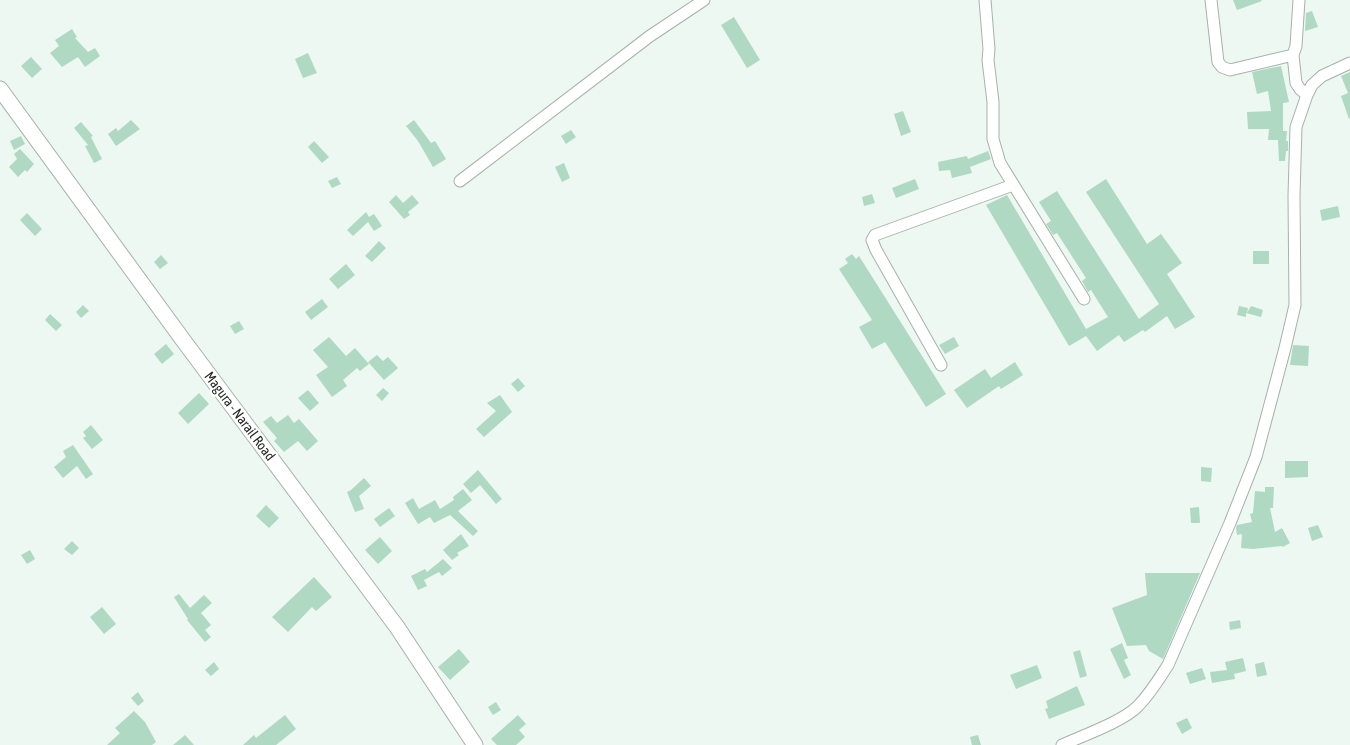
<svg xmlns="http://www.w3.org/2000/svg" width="1350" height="745" font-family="'Asap Condensed',sans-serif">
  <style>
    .building { fill: #b0d9c4 }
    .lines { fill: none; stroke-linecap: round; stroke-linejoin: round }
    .minor-casing { stroke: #a6b2ab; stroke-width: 13 }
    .major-casing { stroke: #a6b2ab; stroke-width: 17 }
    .minor { stroke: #fff; stroke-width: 11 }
    .major { stroke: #fff; stroke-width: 15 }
    .labels { text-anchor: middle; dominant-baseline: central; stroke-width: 4.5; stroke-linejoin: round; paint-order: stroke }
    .street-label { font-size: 14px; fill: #242826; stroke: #fff }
  </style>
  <rect width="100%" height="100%" fill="#ecf8f1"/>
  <!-- building -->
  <path class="building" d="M1233 0H1261L1262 1 1237 10Z
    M1312 11 1318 27 1305 31 1306 13Z
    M734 17 760 60 747 68 721 25Z
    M72 29 77 37 75 38 88 52 95 48 100 56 85 67 78 57 62 67 50 53 59 46 55 40Z
    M308 53 317 73 303 78 295 59Z
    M31 57 42 69 32 78 21 66Z
    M1281 66 1289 102 1283 103V131H1287L1286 141H1288V151H1286L1285 161H1279L1278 140H1268L1269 129H1248L1247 112 1271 111 1268 91 1257 94 1252 72Z
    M1350 72V118L1349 119 1341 96 1348 93 1341 76Z
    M903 111 911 132 901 136 894 114Z
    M131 120 140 129 116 146 108 134 116 128 118 131Z
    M414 120 431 143 435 141 446 159 433 167 418 141 406 126Z
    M81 122 93 136 91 137 102 159 94 163 85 146 88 145 74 128Z
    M571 130 576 137 566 144 561 136Z
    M21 136 25 144 14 150 10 141Z
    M314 141 329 157 322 163 308 147Z
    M20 149 34 164 27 172 25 170 18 177 9 167 17 159 14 154Z
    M988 151 991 159 970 167 972 173 952 178 950 170 939 171 938 162 967 156 968 159Z
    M564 163 570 178 562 182 555 167Z
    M337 177 341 184 332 188 328 181Z
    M915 179 919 189 896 198 892 188Z
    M1106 179 1147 244 1161 234 1182 263 1167 274 1195 317 1175 329 1167 316 1145 332 1143 330 1124 342 1119 335 1097 351 1086 336 1069 346 986 205 1007 195 1086 329 1108 317 1091 290 1088 292 1082 281 1086 278 1057 233 1053 235 1046 224 1051 221 1039 202 1057 191 1139 319 1159 304 1086 192Z
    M872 194 875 203 864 206 862 197Z
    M396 195 403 203 412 195 419 203 408 212 410 215 404 219 389 202Z
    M1338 206 1340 217 1322 221 1320 210Z
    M366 212 369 217 374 214 382 226 374 231 368 222 353 236 347 230Z
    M27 213 42 229 35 236 20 220Z
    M379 241 386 248 372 262 365 256Z
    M1253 251H1269V264H1253Z
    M852 254 856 259 859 256 946 394 926 407 885 342 872 349 859 327 872 320 839 269 848 263 845 259Z
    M161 255 168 263 160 269 154 262Z
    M346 264 355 275 338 289 329 279Z
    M322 299 328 307 311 320 305 312Z
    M83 305 89 311 81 318 76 312Z
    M1239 306 1248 308 1247 313 1251 306 1263 310 1261 317 1246 313V317L1237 315Z
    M50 314 62 325 56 331 45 320Z
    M239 321 244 329 235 334 230 326Z
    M329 337 346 356 355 348 369 364 360 371 357 368 343 380 347 386 332 397 316 375 328 367 313 350Z
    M954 337 959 346 945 354 939 345Z
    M166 344 174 354 162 364 154 354Z
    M1293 345 1309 346 1308 366 1290 365Z
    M377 355 383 361 388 357 398 368 384 380 368 362Z
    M1015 362 1023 375 1001 389 999 386 967 408 954 390 985 369 991 378Z
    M518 378 525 386 518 392 511 384Z
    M383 388 389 393 382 401 376 395Z
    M308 390 319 403 310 411 298 398Z
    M199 393 209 404 188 424 178 413Z
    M500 395 512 412 484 437 476 429 496 411 487 403Z
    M288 415 294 423 299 419 318 441 307 451 298 441 284 452 274 441 277 438 263 422 271 416 277 423Z
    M91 425 103 440 92 449 83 438 86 436 83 432Z
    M73 445 93 474 86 479 77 466 63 478 54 467 66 457 63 451Z
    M1285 461H1308V477L1285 478Z
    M1201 467 1212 468 1211 482 1201 481Z
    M478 470 502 499 496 504 480 485 471 493 463 484Z
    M364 478 371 486 359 496 364 509 355 512 347 492 351 490Z
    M1265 487H1274L1273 508H1270L1275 532 1282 528 1290 543 1283 547 1282 546 1253 549 1241 548 1242 534 1237 535 1236 528 1237 525 1252 522 1250 514 1253 513 1255 491 1265 492Z
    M463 489 472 500 458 511 478 531 473 536 450 515 434 523 430 517 418 524 405 503 413 498 419 509 435 500 440 509 454 500 453 497Z
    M266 505 279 518 269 528 256 516Z
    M1199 507 1200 523H1191L1190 508Z
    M389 508 395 516 380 527 374 519Z
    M1318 525 1323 537 1312 541 1308 528Z
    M461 534 469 546 457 553 459 555 452 560 443 550Z
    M380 537 392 551 378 564 365 550Z
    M72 541 79 548 72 555 64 549Z
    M30 550 35 559 27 564 21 555Z
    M443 559 452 568 442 576 439 572 424 580 427 586 418 590 411 576 425 569 427 572Z
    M1145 573H1200L1163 659 1149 651 1146 645 1127 646 1112 608 1147 595Z
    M314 577 332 597 316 611 312 607 288 632 272 617Z
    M179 594 190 608 204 595 212 603 201 613 211 625 205 630 211 637 205 642 187 620 188 619 174 597Z
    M102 607 116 624 104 634 90 617Z
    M1240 620 1241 628 1230 630 1229 622Z
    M1122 643 1128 658 1124 660 1131 675 1124 679 1110 649Z
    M459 649 470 662 450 680 438 667Z
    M1080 650 1087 676 1080 678 1073 652Z
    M1243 658 1246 671 1234 674 1235 679 1212 683 1210 672 1227 670 1225 662Z
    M214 662 219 669 211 676 205 670Z
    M1264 662 1267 675 1257 677 1255 664Z
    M1037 665 1042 678 1016 689 1010 675Z
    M1202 668 1206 679 1190 684 1186 673Z
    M1077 686 1085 705 1049 719 1045 709 1048 708 1046 701Z
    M138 692 144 701 138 706 131 698Z
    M496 702 501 710 493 715 488 707Z
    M134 711 145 722 156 742 152 745H107L120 733 115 728Z
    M285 715 296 729 276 745H243L254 735 256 738Z
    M518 715 526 724 519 730 525 737 516 745H497L491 739Z
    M1187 718 1192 728 1182 734 1176 723Z
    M185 735 194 745H173Z
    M978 735 981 745H972L970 737Z"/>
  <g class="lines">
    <!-- minor casing -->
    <g class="minor-casing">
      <path id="minor" d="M985 0 989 49 988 60 993 102V139L1000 163 1084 299
        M1211 0 1218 62 1222 67 1230 70 1293 55
        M1299 0 1296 46 1293 55 1296 83 1300 89 1307 95
        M460 181 650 36 704 0
        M941 365 876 250 872 240 875 235 1013 185
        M1062 745C1082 736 1124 721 1138 706 1150 694 1159 679 1168 665L1230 523 1256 457 1285 348 1295 305 1294 196 1296 127 1307 95 1312 85 1322 76 1350 63"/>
    </g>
    <!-- major casing -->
    <g class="major-casing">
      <path id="major" d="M0 89 183 340 397 627 475 745"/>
    </g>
    <!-- minor -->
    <use href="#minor" class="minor"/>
    <!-- major -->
    <use href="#major" class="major"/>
  </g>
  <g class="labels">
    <!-- street labels -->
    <g class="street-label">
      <text transform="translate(240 416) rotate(53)">Magura - Narail Road</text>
    </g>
  </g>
</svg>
